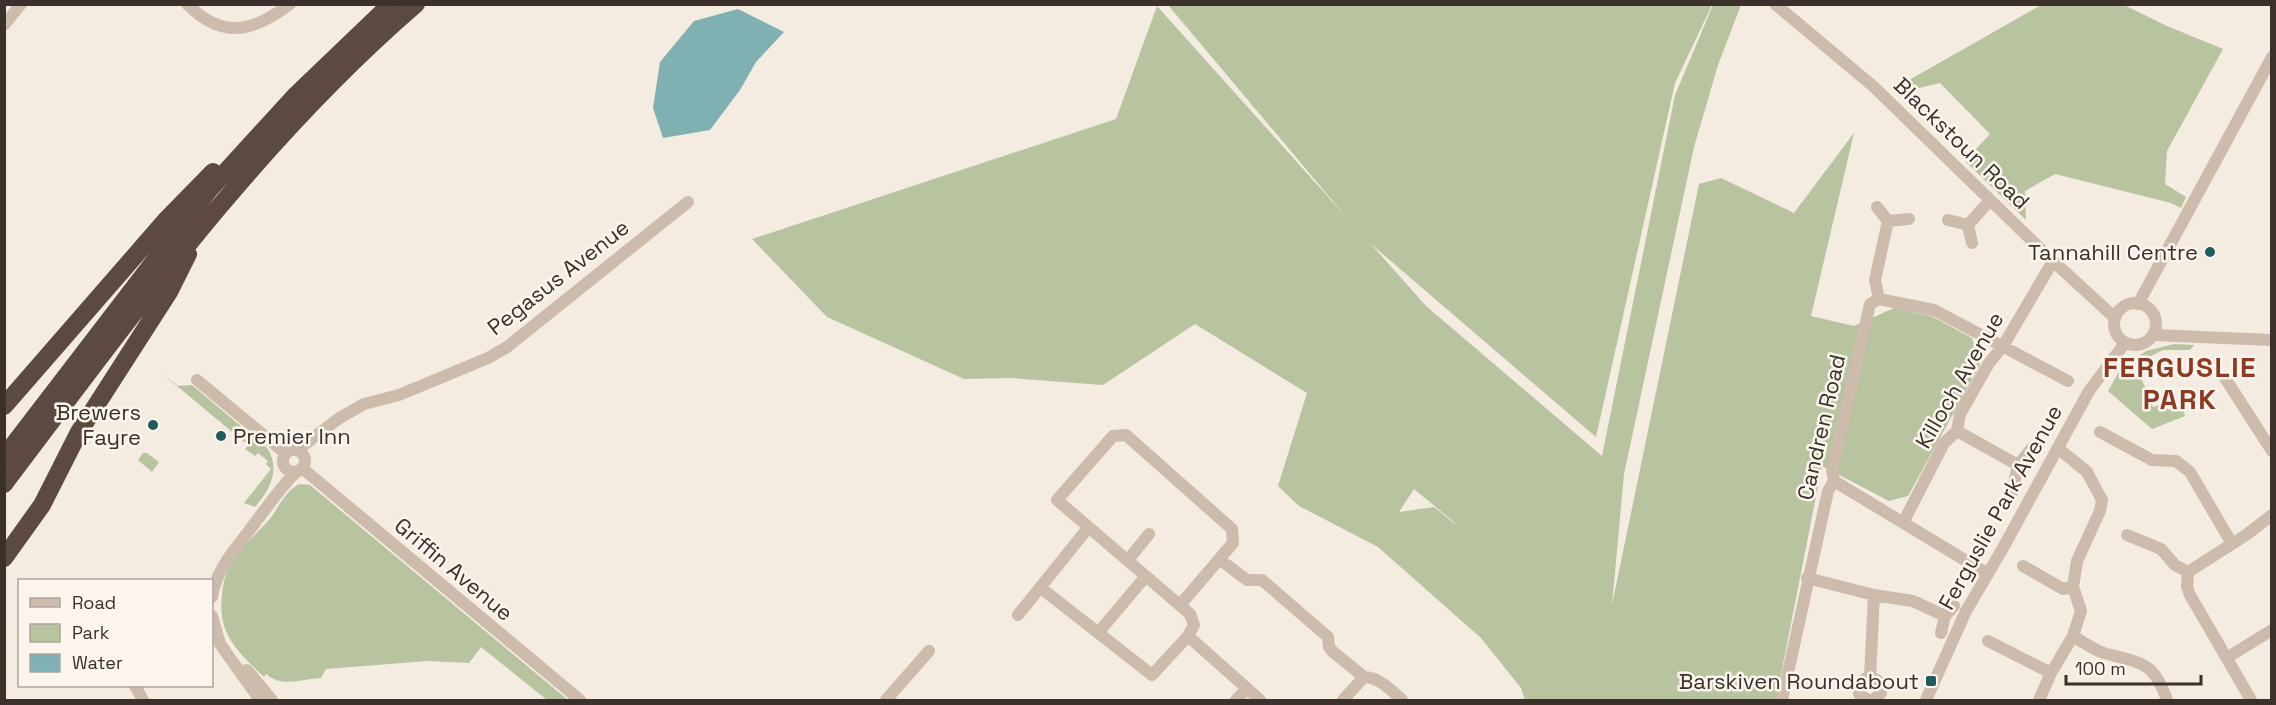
<svg xmlns="http://www.w3.org/2000/svg" width="2276" height="705" font-family="'Space Grotesk',sans-serif">
  <style>
    .green { fill: #b8c4a0; fill-rule: evenodd }
    .water { fill: #7fb0b2 }
    .lines { fill: none; stroke-linecap: round; stroke-linejoin: round }
    .minor { stroke: #cdbbac; stroke-width: 12 }
    .highway { stroke: #5c4a42; stroke-width: 18 }
    .poi-dot { fill: #1f5a5e; stroke: #fbf5ee; stroke-width: 2 }
    .labels { text-anchor: middle; dominant-baseline: central; stroke-width: 5; stroke-linejoin: round; paint-order: stroke }
    .street-label { font-size: 22px; fill: #3b302b; stroke: #fbf5ee }
    .poi-label { font-size: 22px; fill: #3b302b; stroke: #fbf5ee; text-anchor: end }
    .district-label { font-size: 28px; font-weight: bold; letter-spacing: 1.5px; fill: #8c3b22; stroke: #fbf5ee }
  </style>
  <rect width="100%" height="100%" fill="#f4ebe1"/>
  <!-- green -->
  <path class="green" d="M1168 5H1712L1675 83 1596 437 1371 244 1426 306 1602 456 1675 95 1713 5H1741L1718 65 1694 147 1624 474 1612 605 1699 184 1721 178 1794 213 1854 133 1811 316 1854 326 1894 308 1931 316 1972 338 1980 365 1908 496 1889 501 1822 466 1776 700H1525L1521 688 1481 638 1378 547 1299 506 1278 486 1307 393 1195 324 1103 385 1010 378 964 379 827 317 752 239 1116 119 1157 6 1347 218ZM1414 489 1455 523V524L1434 507 1399 512Z
    M2041 5H2124L2167 26 2223 49 2167 151 2165 184 2186 197 2181 208 2171 203 2055 174 2025 191 2026 220 1965 161 1990 134 1940 83 1919 88 1905 102 1897 87Z
    M2174 344 2194 345 2190 350H2163L2133 365H2125L2146 351Z
    M2120 370 2142 380 2153 407 2165 403 2168 410 2182 405 2185 416 2152 429 2108 391Z
    M160 372 178 386 192 385 267 448C281 469 270 490 255 507L244 503 271 469 266 464 268 461 258 453 255 456 245 449 248 445Z
    M143 453H147L159 462 152 472 138 460Z
    M299 484 310 485 568 700H547L481 647 469 663 427 661 326 669 321 678C302 679 282 688 266 674L264 677C238 652 217 634 222 595 223 585 225 573 231 564 240 549 255 535 267 522 280 508 281 495 299 484Z"/>
  <!-- water -->
  <path class="water" d="M738 9 784 32 756 62 740 90 710 130 663 138 653 108 660 62 694 21Z"/>
  <g class="lines">
    <!-- minor -->
    <path class="minor" d="M187 4C223 40 253 32 290 4
      M1775 4 1874 87 2053 261 2115 318
      M4 25 21 4
      M1877 207 1888 221 1909 219
      M1948 220 1968 225 1972 243
      M1968 225 1990 200
      M1879 299 1875 280 1888 221
      M2114 324a21 21 0 1 1 42 0a21 21 0 1 1-42 0Z
      M2138 304 2272 57
      M2153 335 2272 340
      M2225 378 2272 451
      M197 380 285 453
      M1957 431 2018 465
      M2100 432 2152 460 2176 461 2190 472 2231 542
      M293 449 300 448 338 419 364 404 399 395 488 358 507 347 688 202
      M283 461a11 11 0 1 1 22 0a11 11 0 1 1-22 0Z
      M302 468 580 700
      M1834 481 1988 574
      M2012 493 2018 465 2032 448
      M1904 521 1944 443 1957 431 1960 414 1989 363 2003 346 2053 261
      M2127 535 2161 549 2175 565 2188 572 2187 587 2190 595 2251 700
      M1219 559 1247 580H1262L1328 637 1329 647 1332 651 1364 677
      M1128 560 1149 534
      M2023 566 2063 589 2073 587
      M2188 572 2246 535 2272 515
      M1807 578 1874 595 1913 601 1945 616 1954 606
      M1041 588 1152 675 1188 636 1194 625 1190 614 1057 500 1113 436 1126 435 1232 529 1233 543 1180 605
      M212 597C217 565 239 546 257 520 270 503 281 487 296 472
      M1018 615 1088 528
      M212 616 220 644 260 700
      M1098 633 1146 576
      M1941 633 1945 616
      M1188 636 1260 700
      M2073 636C2083 642 2095 651 2107 654 2142 663 2154 662 2167 700
      M1988 641 2051 673
      M2228 657 2272 630
      M247 670 272 700
      M1870 677 1874 595
      M135 686 143 700
      M886 700 929 651
      M1236 700 1247 689
      M1343 700 1364 677C1379 677 1392 691 1402 700
      M1782 700 1828 491 1834 481 1832 470 1870 304 1879 299 1934 310 2068 381
      M1868 700 1859 694C1855 673 1884 672 1881 693L1873 700
      M1926 700 1966 611 2003 548 2089 391 2125 343
      M2039 700 2051 673 2073 636 2081 611 2073 587 2077 561 2100 511 2102 500 2087 472 2059 449"/>
    <!-- highway -->
    <path class="highway" d="M4 406 167 219 213 172
      M4 457 209 190 295 96 391 4
      M4 484C132 315 255 143 416 4
      M4 558 42 505 79 432 169 292 188 254"/>
  </g>
  <!-- markers -->
  <g class="poi-dot">
    <circle cx="2210" cy="252" r="6"/>
    <circle cx="153" cy="425" r="6"/>
    <circle cx="221" cy="436" r="6"/>
    <rect x="1925" y="675" width="12" height="12" rx="3"/>
  </g>
  <g class="labels">
    <!-- street labels -->
    <g class="street-label">
      <text transform="translate(1962 143) rotate(44)">Blackstoun Road</text>
      <text transform="translate(558 277) rotate(-38)">Pegasus Avenue</text>
      <text transform="translate(1959 380) rotate(-60)">Killoch Avenue</text>
      <text transform="translate(1821 427) rotate(-77)">Candren Road</text>
      <text transform="translate(2000 507) rotate(-61)">Ferguslie Park Avenue</text>
      <text transform="translate(454 569) rotate(40)">Griffin Avenue</text>
    </g>
    <!-- poi labels -->
    <g class="poi-label">
      <text x="2198" y="252">Tannahill Centre</text>
      <text x="141" y="412">Brewers<tspan x="141" dy="25">Fayre</tspan></text>
      <text x="233" y="436" text-anchor="start">Premier Inn</text>
      <text x="1919" y="681">Barskiven Roundabout</text>
    </g>
    <!-- district labels -->
    <g class="district-label">
      <text x="2180" y="367">FERGUSLIE<tspan x="2180" dy="32">PARK</tspan></text>
    </g>
  </g>
  <!-- border -->
  <rect width="2276" height="705" fill="none" stroke="#3b302b" stroke-width="12"/>
  <!-- legend -->
  <rect x="18" y="579" width="195" height="108" fill="#fbf5ee" stroke="#aea6a0" stroke-width="1.5"/>
  <rect x="30" y="598" width="30" height="9" fill="#cdbbac" stroke="#aea6a0" stroke-width="1.5"/>
  <text x="72" y="609" font-size="18" fill="#3b302b">Road</text>
  <rect x="30" y="624" width="30" height="18" fill="#b8c4a0" stroke="#aea6a0" stroke-width="1.5"/>
  <text x="72" y="639" font-size="18" fill="#3b302b">Park</text>
  <rect x="30" y="654" width="30" height="18" fill="#7fb0b2" stroke="#aea6a0" stroke-width="1.5"/>
  <text x="72" y="669" font-size="18" fill="#3b302b">Water</text>
  <!-- scale -->
  <path d="M2066 675v9h135v-9" fill="none" stroke="#3b302b" stroke-width="3"/>
  <text x="2075" y="675" font-size="18" fill="#3b302b" stroke="#fbf5ee" stroke-width="4.5" paint-order="stroke">100 m</text>
</svg>
